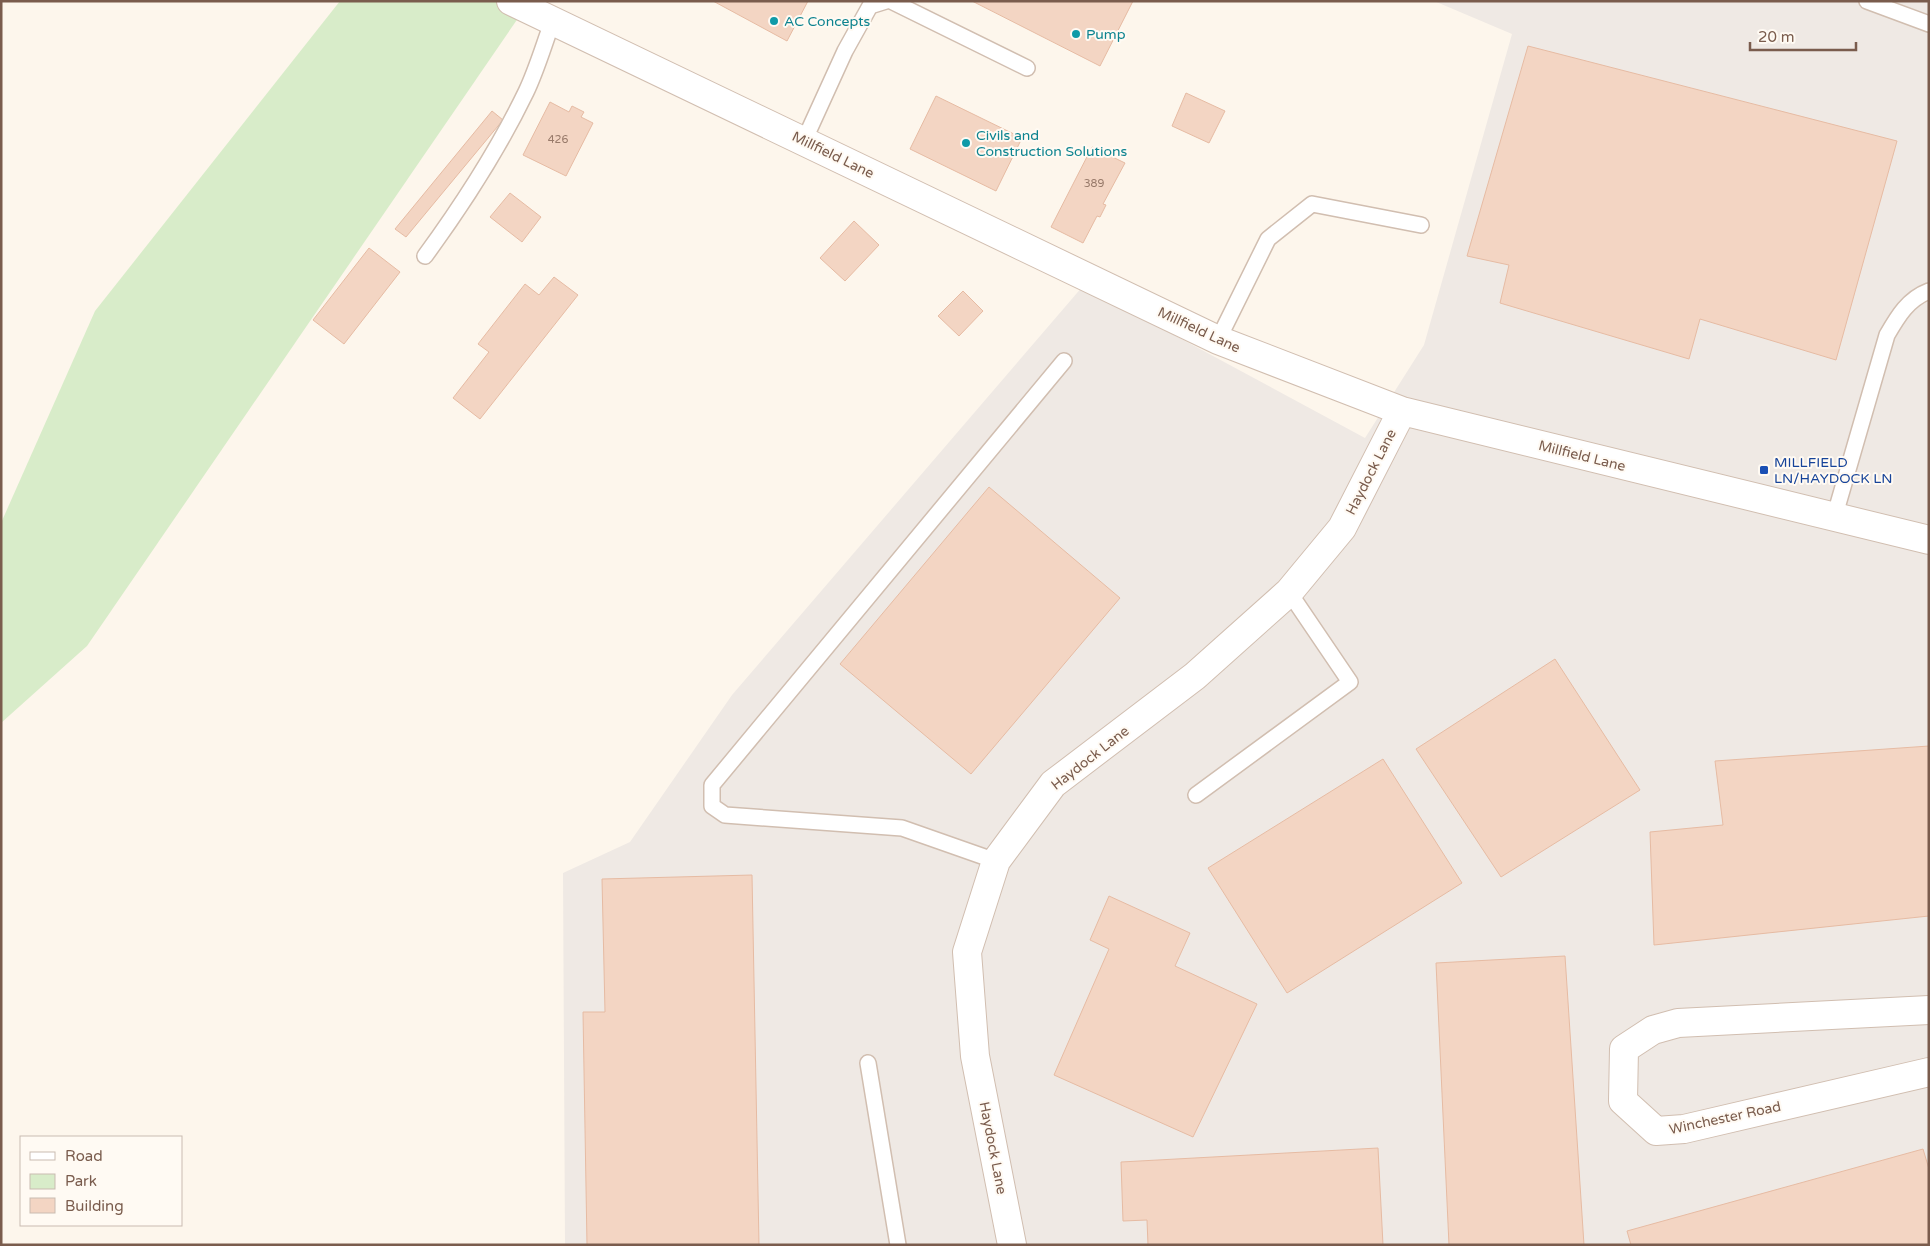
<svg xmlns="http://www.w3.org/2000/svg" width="1930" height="1246" font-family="'Varela Round',sans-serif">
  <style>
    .industrial { fill: #efe9e4 }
    .green { fill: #d8ecc9 }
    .building { fill: #f3d5c3; stroke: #e6bba3 }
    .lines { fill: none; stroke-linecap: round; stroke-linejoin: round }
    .service-casing { stroke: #d1beb0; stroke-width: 18 }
    .minor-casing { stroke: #d1beb0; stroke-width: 30 }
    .tertiary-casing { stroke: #d1beb0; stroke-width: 30 }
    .service { stroke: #fff; stroke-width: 15 }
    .minor { stroke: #fff; stroke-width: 28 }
    .tertiary { stroke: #fff; stroke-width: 28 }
    .culture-dot { fill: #0f9aa8; stroke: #fffaf3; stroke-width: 2 }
    .transit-dot { fill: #1a4fb4; stroke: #fffaf3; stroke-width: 2 }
    .labels { text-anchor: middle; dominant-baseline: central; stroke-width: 4; stroke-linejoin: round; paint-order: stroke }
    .number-label { font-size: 11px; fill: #987a6a }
    .culture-label { font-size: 14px; fill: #0d838f; stroke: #fffaf3; text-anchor: start }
    .street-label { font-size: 14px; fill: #7a5c4d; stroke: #fffaf3 }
    .transit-label { font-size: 14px; fill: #164399; stroke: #fffaf3; text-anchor: start }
  </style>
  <rect width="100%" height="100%" fill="#fdf6ec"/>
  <!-- industrial -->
  <path class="industrial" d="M1434 1H1929V1245H565L563 873 630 842 732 695 1083 286 1365 438 1424 345 1512 34Z"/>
  <!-- green -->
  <path class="green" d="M340 1H503L523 11 87 646 1 723V523L95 311Z"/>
  <!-- building -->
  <path class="building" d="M713 1H808L787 41Z
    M972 1H1133L1100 66Z
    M1528 46 1897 141 1836 360 1700 319 1689 359 1500 303 1509 265 1467 256Z
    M1186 93 1225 111 1209 143 1172 126Z
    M936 96 1022 138 996 191 910 149Z
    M550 102 569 112 572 106 584 112 581 117 593 123 566 176 523 155Z
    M492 111 503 120 406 237 395 229Z
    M1092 147 1125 163 1103 204 1106 205 1100 217 1097 216 1083 243 1051 227Z
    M510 193 541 217 522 242 490 217Z
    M854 221 879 245 845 281 820 258Z
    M369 248 400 272 344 344 313 320Z
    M554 277 578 295 480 419 453 398 489 352 478 344 525 284 539 295Z
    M963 291 983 311 959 336 938 316Z
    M989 487 1120 598 971 774 840 664Z
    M1555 659 1640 790 1501 877 1416 749Z
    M1929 746V916L1654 945 1650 832 1723 825 1715 761Z
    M1383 759 1462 883 1287 993 1208 868Z
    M752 875 759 1245H587L583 1012H605L602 879Z
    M1109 896 1190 933 1175 966 1257 1004 1193 1137 1054 1075 1109 949 1090 940Z
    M1565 956 1584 1245H1449L1436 963Z
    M1378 1148 1383 1245H1148L1147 1220 1123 1221 1121 1162Z
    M1923 1149 1929 1169V1245H1631L1627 1231Z"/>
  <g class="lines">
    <!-- service casing -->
    <g class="service-casing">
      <path id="service" d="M891 1 1027 68
        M1867 1 1929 24
        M804 141 845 51 870 6 886 1
        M425 256C463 204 498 150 526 92 537 69 544 44 553 20
        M1218 340 1268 239 1312 204 1421 225
        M1834 518 1887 335C1898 316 1908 299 1929 291
        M1196 795 1350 682 1289 592
        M996 861 902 828 725 815 712 806V785L1064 361
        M868 1063 898 1245"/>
    </g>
    <!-- minor casing -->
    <g class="minor-casing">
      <path id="minor" d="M1929 1010 1678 1023 1653 1030 1624 1049 1623 1101 1656 1131 1684 1129 1929 1072"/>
    </g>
    <!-- tertiary casing -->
    <g class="tertiary-casing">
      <path id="tertiary" d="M511 1 1218 340 1402 411 1929 540
        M1012 1245 975 1056 967 952 996 861 1053 784 1195 676 1289 592 1342 528 1402 411"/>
    </g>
    <!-- service -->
    <use href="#service" class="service"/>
    <!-- minor -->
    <use href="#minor" class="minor"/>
    <!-- tertiary -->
    <use href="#tertiary" class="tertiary"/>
  </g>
  <!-- markers -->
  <g class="culture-dot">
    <circle cx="774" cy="21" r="5"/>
    <circle cx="1076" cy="34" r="5"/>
    <circle cx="966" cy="143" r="5"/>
  </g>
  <rect class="transit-dot" x="1759" y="465" width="10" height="10" rx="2.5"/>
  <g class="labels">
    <!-- number labels -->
    <g class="number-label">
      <text x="558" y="139">426</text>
      <text x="1094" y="183">389</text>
    </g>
    <!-- culture labels -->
    <g class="culture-label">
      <text x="784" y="21">AC Concepts</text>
      <text x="1086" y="34">Pump</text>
      <text x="976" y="135">Civils and<tspan x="976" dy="16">Construction Solutions</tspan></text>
    </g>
    <!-- street labels -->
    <g class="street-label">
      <text transform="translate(833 155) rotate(26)">Millfield Lane</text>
      <text transform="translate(1199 330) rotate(25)">Millfield Lane</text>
      <text transform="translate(1582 456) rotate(14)">Millfield Lane</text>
      <text transform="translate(1371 472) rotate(-63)">Haydock Lane</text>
      <text transform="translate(1090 758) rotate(-38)">Haydock Lane</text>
      <text transform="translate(1725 1118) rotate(-12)">Winchester Road</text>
      <text transform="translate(993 1148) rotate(79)">Haydock Lane</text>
    </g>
    <!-- transit labels -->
    <g class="transit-label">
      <text x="1774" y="462">MILLFIELD<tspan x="1774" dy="16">LN/HAYDOCK LN</tspan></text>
    </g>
  </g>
  <!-- border -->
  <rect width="1930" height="1246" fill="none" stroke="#7a5c4d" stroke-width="5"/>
  <!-- legend -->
  <rect x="20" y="1136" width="162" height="90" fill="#fffaf3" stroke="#cabbb1"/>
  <rect x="30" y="1152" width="25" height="8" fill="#ffffff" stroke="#cabbb1"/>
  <text x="65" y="1161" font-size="15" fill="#7a5c4d">Road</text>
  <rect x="30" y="1174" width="25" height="15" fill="#d8ecc9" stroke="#cabbb1"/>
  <text x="65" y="1186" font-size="15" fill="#7a5c4d">Park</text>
  <rect x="30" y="1198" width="25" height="15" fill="#f3d5c3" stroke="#cabbb1"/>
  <text x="65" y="1211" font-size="15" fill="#7a5c4d">Building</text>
  <!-- scale -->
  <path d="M1750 42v8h106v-8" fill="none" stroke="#7a5c4d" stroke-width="2.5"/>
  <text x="1758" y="42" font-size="15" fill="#7a5c4d" stroke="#fffaf3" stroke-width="4" paint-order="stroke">20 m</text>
</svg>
